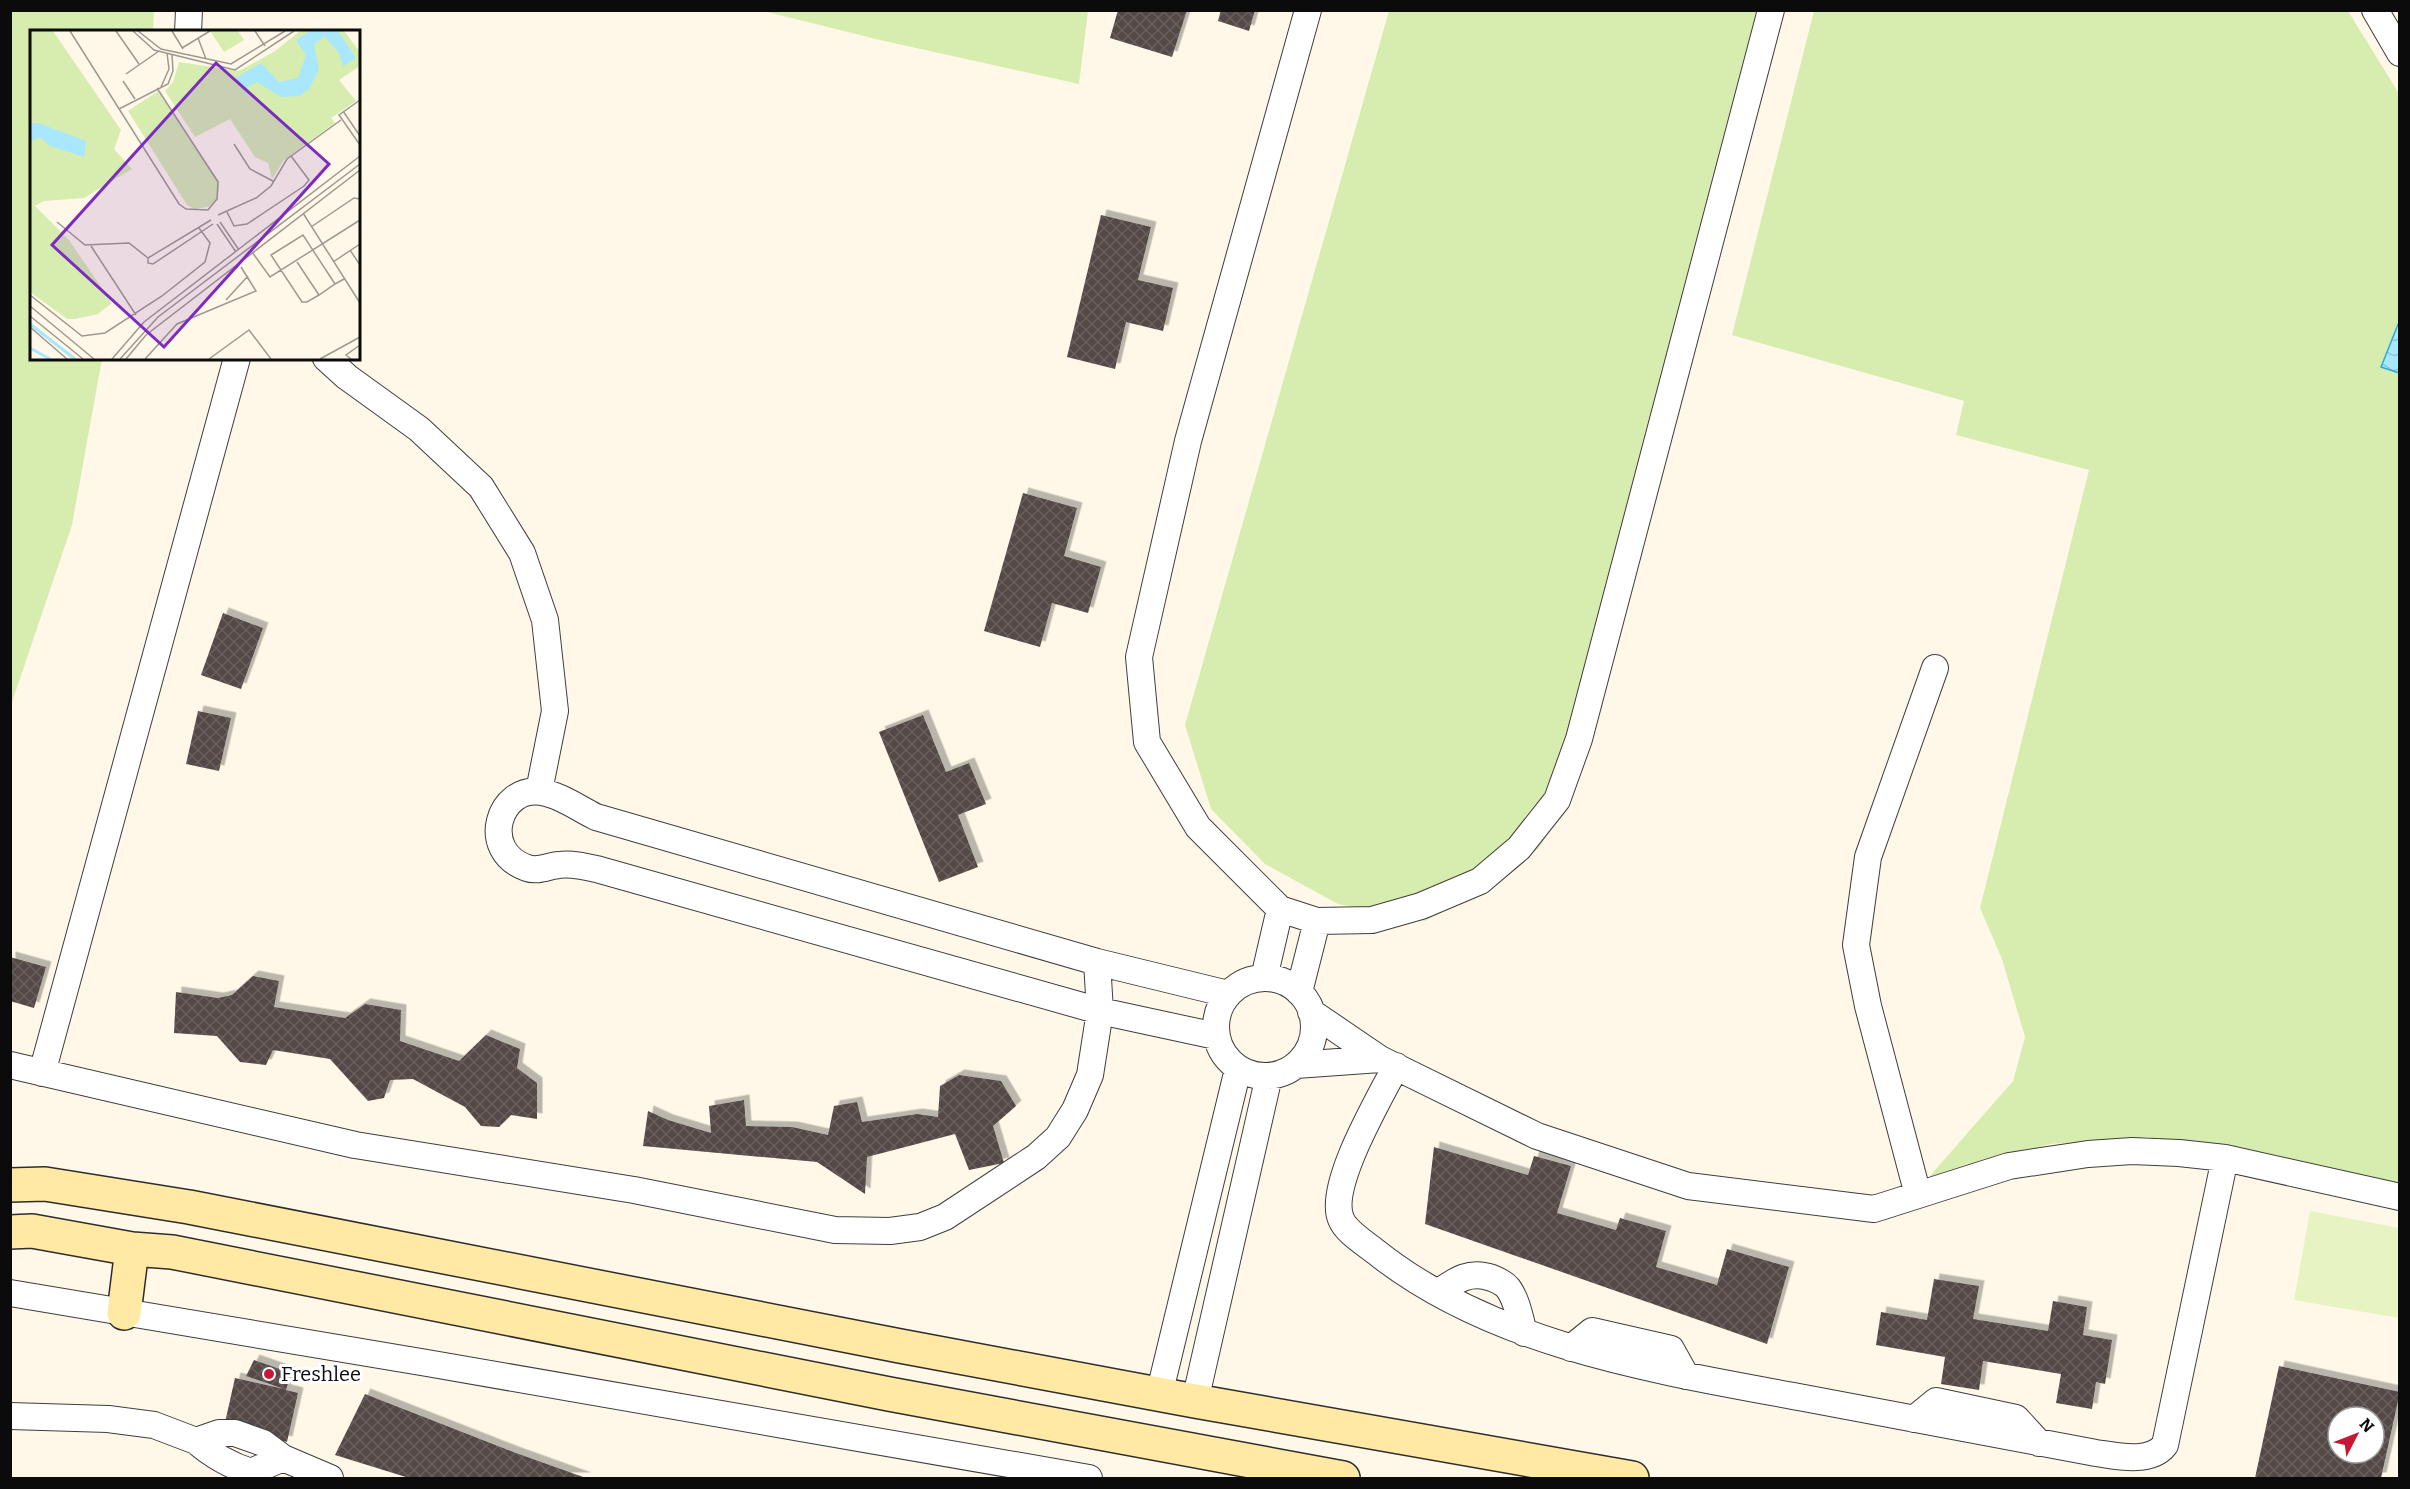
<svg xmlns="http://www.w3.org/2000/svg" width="2410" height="1489" font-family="Bitter,serif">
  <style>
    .green { fill: #d7edaf }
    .pitch { fill: #e8f3c2 }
    .water { fill: url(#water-waves); stroke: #28aada; stroke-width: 1.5 }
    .building { fill: url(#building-cross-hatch); fill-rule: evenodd; filter: url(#shadow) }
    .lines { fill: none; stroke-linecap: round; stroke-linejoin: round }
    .street-casing { stroke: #3e3e3e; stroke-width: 28 }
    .secondary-casing { stroke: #2d2d2d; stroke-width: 36 }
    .street { stroke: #fff; stroke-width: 26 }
    .secondary { stroke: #ffe9a4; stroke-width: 33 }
    .poi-dot { fill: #c71736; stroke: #fff; stroke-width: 2 }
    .labels { text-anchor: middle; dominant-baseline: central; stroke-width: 6; stroke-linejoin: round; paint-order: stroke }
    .poi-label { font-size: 20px; fill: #0b0b0b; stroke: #fff; text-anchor: start }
    .inset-river { fill: none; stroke: #a8e7fc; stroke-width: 3 }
    .inset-road { fill: none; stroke: #9d9990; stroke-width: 1.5 }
    .view { fill: #7b2cbf; fill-opacity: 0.15; stroke: #7b2cbf; stroke-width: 3 }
    .inset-edge { fill: none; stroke: #0b0b0b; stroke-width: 3 }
  </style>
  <defs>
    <pattern id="water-waves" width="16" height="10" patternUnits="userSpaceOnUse" patternTransform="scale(1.5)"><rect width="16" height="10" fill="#a8e7fc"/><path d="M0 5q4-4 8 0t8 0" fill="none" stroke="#8fc5d7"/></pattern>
    <pattern id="building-cross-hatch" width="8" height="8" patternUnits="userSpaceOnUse" patternTransform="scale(1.5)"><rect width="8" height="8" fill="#544a46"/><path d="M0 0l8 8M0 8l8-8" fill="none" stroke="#68605c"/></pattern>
    <filter id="shadow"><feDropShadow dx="5.5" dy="-5.5" stdDeviation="0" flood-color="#0004"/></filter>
  </defs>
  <rect width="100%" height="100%" fill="#fff8e9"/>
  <!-- green -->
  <path class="green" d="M11 10 154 11 153 31 32 32V358L102 359 72 525 11 705Z
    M763 11H1088L1079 84 880 40Z
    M1389 11H1762L1566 803 1539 848 1490 887 1425 921 1338 904 1265 864 1211 809 1185 725Z
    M1814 11H2348L2400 95 2399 1191 2148 1137 2051 1144 1929 1177 2013 1081 2025 1037 2002 959 1980 908 2089 470 1956 435 1964 401 1732 335Z"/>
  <!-- pitch -->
  <path class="pitch" d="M2310 1211 2399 1228V1318L2294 1300Z"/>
  <!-- water -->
  <path class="water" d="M2399 322V373L2381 367Z"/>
  <!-- building -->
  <path class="building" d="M1118 10H1187L1172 57 1110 38Z
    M1221 10H1255L1249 31 1218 21Z
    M1101 215 1151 227 1138 280 1173 288 1163 331 1126 322 1115 369 1067 357Z
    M1023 493 1077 508 1064 556 1101 567 1088 613 1052 603 1040 647 984 631Z
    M223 613 263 628 241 689 201 675Z
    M198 711 231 718 219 771 186 764Z
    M923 715 946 772 969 763 986 804 958 815 978 867 939 882 879 732Z
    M10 957 46 967 34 1008 10 1001Z
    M253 976 279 981 274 1007 345 1018 365 1004 401 1010 400 1041 459 1061 486 1035 520 1049 517 1068 537 1083V1119L511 1115 499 1127 481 1126 465 1107 413 1079 390 1080 384 1098 368 1101 330 1059 273 1050 266 1065 240 1062 217 1036 174 1033 176 992 218 998 232 995Z
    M959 1075 1001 1081 1016 1106 993 1126 1004 1163 969 1170 955 1134 867 1157 865 1194 817 1162 643 1146 648 1111 668 1120 711 1133 709 1106 744 1100 746 1126 792 1127 828 1135 834 1106 857 1102 862 1122 917 1114 938 1117 940 1086Z
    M1434 1147 1528 1175 1534 1156 1571 1166 1557 1213 1616 1230 1620 1218 1666 1231 1656 1267 1717 1285 1727 1249 1789 1267 1767 1344 1425 1224Z
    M1934 1279 1979 1286 1973 1319 2048 1331 2053 1301 2087 1307 2083 1335 2112 1340 2105 1384 2096 1382 2092 1409 2056 1403 2061 1374 1983 1361 1979 1390 1941 1384 1945 1357 1876 1345 1881 1312 1927 1320Z
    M254 1360 291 1373 286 1390 298 1393 287 1442 224 1427 235 1378 284 1389 246 1376Z
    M2279 1366 2400 1392 2381 1478H2255ZM2338 1417H2374V1453H2338Z
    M365 1394 516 1453 586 1478H409L335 1455Z"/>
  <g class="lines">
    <!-- street casing -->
    <g class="street-casing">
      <path id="street" d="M1308 10 1188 441 1139 657 1147 742 1198 827 1280 909 1317 921 1372 920 1421 906 1480 881 1519 848 1557 800 1579 739 1771 10
        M2375 10 2400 53
        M188 32 189 10
        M326 358 347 377 419 429 481 487 522 553 545 620 555 711 539 791
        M1216 1027a49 49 0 1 1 98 0a49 49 0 1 1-98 0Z
        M1264 978 1280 909
        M1299 992 1317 921
        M1311 1012 1380 1059 1537 1136 1688 1186 1874 1209 2009 1166 2088 1154 2132 1151 2179 1153 2225 1158 2400 1197
        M1216 1036 1100 1011 600 870C587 867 573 863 559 865 548 866 538 872 527 868 478 851 499 785 541 792 560 795 578 808 596 817L1097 962 1228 994
        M10 1065 355 1145 634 1190 835 1230 890 1231 920 1227 945 1217 1036 1157 1058 1137 1075 1110 1090 1075 1100 1011 1097 962
        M1296 1065 1380 1059
        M1396 1066C1380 1098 1327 1186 1341 1219 1346 1232 1365 1243 1376 1252 1494 1346 1659 1371 1804 1398 1901 1416 1999 1435 2096 1453 2117 1456 2150 1464 2165 1445L2225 1158
        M42 1073 237 358
        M1918 1195 1868 1006 1856 945 1868 857 1935 668
        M1439 1292C1456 1280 1470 1270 1492 1278 1497 1280 1504 1283 1508 1288 1517 1300 1520 1318 1524 1333
        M10 1293 427 1363 1089 1478
        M1571 1348 1592 1331 1671 1349 1686 1376
        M1159 1395 1238 1069
        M1195 1401 1269 1076
        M10 1416 108 1419 154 1425 196 1441 219 1433H235L263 1443 283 1458 330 1478
        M1914 1419 1936 1401 2016 1418 2039 1443
        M196 1441C213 1456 229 1465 251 1472L283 1458"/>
    </g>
    <!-- secondary casing -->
    <g class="secondary-casing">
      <path id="secondary" d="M10 1185 45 1184 189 1207 900 1346 1195 1401 1632 1478
        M10 1232 32 1231 132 1249 172 1252 889 1394 1343 1478
        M124 1313 132 1249"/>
    </g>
    <!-- street -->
    <use href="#street" class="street"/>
    <!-- secondary -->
    <use href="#secondary" class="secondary"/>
  </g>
  <!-- markers -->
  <circle class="poi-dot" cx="269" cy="1374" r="6"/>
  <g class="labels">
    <!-- poi labels -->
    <g class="poi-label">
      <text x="281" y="1374">Freshlee</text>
    </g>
  </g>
  <!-- overview -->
  <g transform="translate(30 30)">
    <rect width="330" height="330" fill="#fff8e9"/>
    <path d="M0 1H23L91 100 84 119 102 139 54 168 14 171 5 176 39 210 82 273 68 284 45 289H37L0 262ZM180 1H208L214 10 194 22ZM270 1H314L330 22V36L309 50 326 71 301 88 305 93 254 130 242 149 238 133 225 127 200 89 165 107 135 61 143 52 149 32 209 41 245 21ZM128 61 189 151 188 170 181 176 165 179 157 175 98 81Z" fill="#d7edaf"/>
    <path d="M280 1H308L326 28 313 36 309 23 294 6 284 15 289 39 279 59 269 66 251 67 227 52 212 60 206 48 231 33 249 52 268 48 276 25 266 10ZM8 93 56 111 54 127 20 116 10 107 0 112V94Z" fill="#a8e7fc"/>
    <path class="inset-river" d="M0 294 45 329M0 318 20 329"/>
    <path class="inset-road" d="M40 1 149 174 156 179 178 180 187 169 188 152 127 58M86 1 109 34M103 1 124 20 205 40 264 1M108 1 131 19 201 34 255 1M142 1 153 19M225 1 235 16M168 8 176 29M152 18 180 1M96 44 129 21M93 51 105 69M131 57 139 39 137 23M330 70 309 85 330 115M89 79 138 54 143 41 142 25M313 81 330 106M204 114 220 139 243 151M197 182 204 196 217 194 274 156 279 150 261 126M273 183 330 273M188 185 226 168 241 156 257 129 311 90M181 190 118 228V233L123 234 183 194M27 192 55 215 99 213 118 228M190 192 209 220M187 194 206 222M281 197 324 168 330 169M61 216 106 285M320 220 330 235M222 222 240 247 330 190M267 232 289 265M303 232 330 214M305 254 273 205 241 225 272 272H277L289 265 305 254 314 249M0 265 52 306 75 303 132 266 175 232 180 213 169 198M196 270 218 246M0 276 64 329M0 286 53 329M0 297 37 329M82 329 114 292 330 126M90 329 128 287 330 134M96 329 116 305 330 140M115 329 147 294 226 261 211 237M179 329 219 300 241 329M290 329 330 307M321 329 316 325 330 315"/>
    <path class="view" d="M186 33 299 134 134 317 22 215Z"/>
    <rect width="330" height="330" class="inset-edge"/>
  </g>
  <!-- border -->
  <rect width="2410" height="1489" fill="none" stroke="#0b0b0b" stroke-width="24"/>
  <!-- north arrow -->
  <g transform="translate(2356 1435) rotate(48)"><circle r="28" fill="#ffffff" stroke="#9d9d9d" stroke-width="1.5"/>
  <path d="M0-4.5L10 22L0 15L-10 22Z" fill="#c71736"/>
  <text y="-9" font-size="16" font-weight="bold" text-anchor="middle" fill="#0b0b0b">N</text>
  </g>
</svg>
